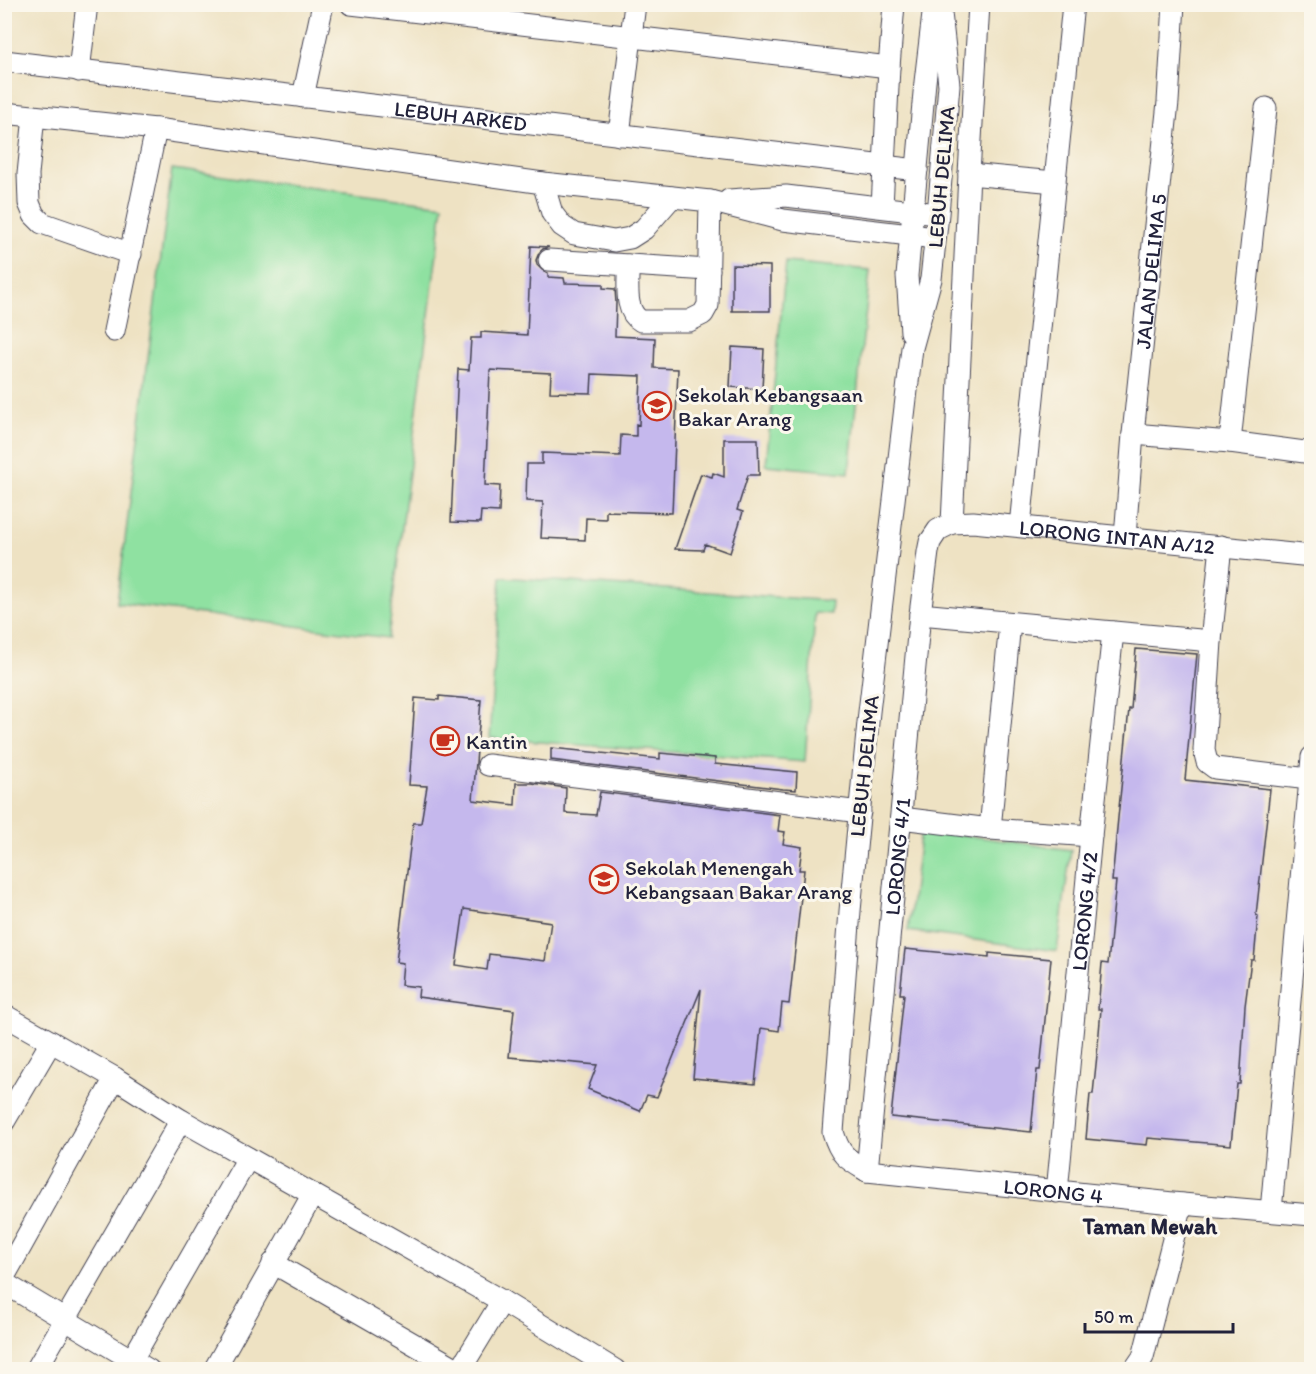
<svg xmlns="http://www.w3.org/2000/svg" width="1316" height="1374" font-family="Itim,sans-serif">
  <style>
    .green { fill: #8fe1a1; stroke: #58826e; stroke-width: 1.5 }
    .building { fill: #c5b8ed; fill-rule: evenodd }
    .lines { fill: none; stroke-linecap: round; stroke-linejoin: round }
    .minor-casing { stroke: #413f4f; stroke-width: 23 }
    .minor { stroke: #fff; stroke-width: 21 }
    .labels { text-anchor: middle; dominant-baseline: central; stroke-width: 6; stroke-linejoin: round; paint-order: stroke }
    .street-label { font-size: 21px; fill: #22223b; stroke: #fbf7ec }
    .poi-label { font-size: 21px; fill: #22223b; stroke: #fbf7ec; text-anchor: start }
    .neighbourhood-label { font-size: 22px; font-weight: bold; fill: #22223b; stroke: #fbf7ec }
  </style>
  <rect width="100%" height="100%" fill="#fbf7ec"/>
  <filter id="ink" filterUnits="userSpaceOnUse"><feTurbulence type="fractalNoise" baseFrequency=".0167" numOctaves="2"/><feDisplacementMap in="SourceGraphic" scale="12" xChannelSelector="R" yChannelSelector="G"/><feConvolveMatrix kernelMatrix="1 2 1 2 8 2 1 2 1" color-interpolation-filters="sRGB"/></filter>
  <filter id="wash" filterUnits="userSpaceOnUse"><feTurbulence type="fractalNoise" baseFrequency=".008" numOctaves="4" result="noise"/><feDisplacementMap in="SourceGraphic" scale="24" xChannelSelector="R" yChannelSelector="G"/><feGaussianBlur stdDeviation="1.35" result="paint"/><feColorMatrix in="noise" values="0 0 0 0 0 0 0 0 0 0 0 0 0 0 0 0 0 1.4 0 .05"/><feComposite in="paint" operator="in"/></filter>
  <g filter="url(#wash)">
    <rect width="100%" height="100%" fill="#eee2c3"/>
    <!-- green -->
    <path class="green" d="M172 169 443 205 388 638 117 603Z
      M786 262 870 270 849 473 766 465Z
      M501 577 832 601 831 614 815 613 805 762 489 738Z
      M921 829 1071 850 1057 951 908 931Z"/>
    <g id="blocks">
      <!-- building -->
      <path class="building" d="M531 246 549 247 543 249 539 253 536 260 537 265 542 270 548 273V277L564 278 565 283 603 284V288L615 289 616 303 615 336 655 338 654 368 678 369 672 513 606 511V519L586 518 585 540 541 538 543 502 526 501 527 464H542V453L620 456 621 435 636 436V424L639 425 641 376 592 374 591 393 550 392 551 373 490 370 485 485 500 486 499 512 481 511 480 523 451 522 458 369 469 370 471 338H481V332L527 335Z
        M732 265 770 266V311H732Z
        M732 347 764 349 762 389 730 387Z
        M724 439H758L759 475H748L737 510 743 512 730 553 705 544 703 550 675 549 701 474 712 477 713 473 724 477Z
        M1136 649 1197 654 1185 780 1270 789 1256 915 1258 916 1254 960H1251L1245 1006 1240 1084H1237L1231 1145 1148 1138 1147 1145 1086 1139 1090 1094H1093L1098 1045 1101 1009H1098L1102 963 1108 964 1116 881H1112L1118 818 1129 709H1131Z
        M439 696 481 700 473 800 515 805 516 783H532L566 788 565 813 596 815 600 792 780 815 778 831 785 832 783 844 802 847 799 870H804L789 1004 782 1003 779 1031 761 1028 755 1084 693 1078 701 989 657 1097 647 1095 640 1111 588 1089 597 1065 509 1057 514 1010 418 997 419 987 401 985 403 963 396 962 413 823H421L427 786 409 785 415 698 439 700ZM464 909 551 922 545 961 489 954 487 970 456 965Z
        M551 748 660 759V753L715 758V764L797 772 796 790 783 789 551 760Z
        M905 949 989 957V953L1051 959 1040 1070H1037L1031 1132 891 1117 904 994H900Z"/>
    </g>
  </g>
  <g filter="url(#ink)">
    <use href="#blocks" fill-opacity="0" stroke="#413f4f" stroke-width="1.5"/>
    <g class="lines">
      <!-- minor casing -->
      <g class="minor-casing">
        <g id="minor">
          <path d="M351 4 889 67"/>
          <path id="s1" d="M940 4 949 85 938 214 931 279 912 348 869 712 850 911 833 1132C840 1156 847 1159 867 1171L1182 1204 1312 1215"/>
          <path id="s2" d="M4 61 917 170"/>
          <path d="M79 71 87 4"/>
          <path d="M303 97 323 4"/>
          <path d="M4 113 156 129 543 183 710 201 783 220 935 238"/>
          <path d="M34 116 28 174 29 203 34 215 42 223 131 254"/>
          <path d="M619 135 635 4"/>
          <path d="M969 174 1055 182"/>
          <path d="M543 183 552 213 562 226 574 234 614 241 630 238 644 229 672 197"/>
          <path d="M729 200 786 196 928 213"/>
          <path d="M882 207 889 67 894 4"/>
          <path d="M549 260 709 270"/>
          <path d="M628 265C629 283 623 311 641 321H689L703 314 708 305 710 201"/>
          <path d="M114 331 156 129"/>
          <path d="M911 332 907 276 925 82 933 14"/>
          <path d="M1133 434 1230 442 1312 453"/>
          <path d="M1230 442 1266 108"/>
          <path d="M952 523 969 174 979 4"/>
          <path d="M1020 526 1073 4"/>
          <path id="s3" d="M1125 537 1133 434 1168 102 1174 4"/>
          <path d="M1221 546 1211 641 1204 750 1207 762 1215 768 1309 779"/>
          <path d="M920 614 1211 641"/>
          <path d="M488 765 860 812"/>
          <path d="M901 818 990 829 1091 836"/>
          <path d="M990 829 1010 623"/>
          <path d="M4 1015 115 1078 181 1120 502 1301 615 1370"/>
          <path d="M4 1122 51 1042"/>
          <path id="s4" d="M867 1171 920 614 928 552 930 542 938 530 952 523 973 522 1312 556"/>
          <path id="s5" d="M1057 1192 1091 836 1113 632"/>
          <path d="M1271 1211 1312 757"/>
          <path d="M273 1263 459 1370"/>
          <path d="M4 1277 115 1078"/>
          <path d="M4 1283 149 1370"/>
          <path d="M36 1370 181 1120"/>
          <path d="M126 1370 248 1158"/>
          <path d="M214 1370 313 1194"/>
          <path d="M460 1370 502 1301"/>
          <path d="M1134 1370 1143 1357 1182 1204"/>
        </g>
      </g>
      <!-- minor -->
      <use href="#minor" class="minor"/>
    </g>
  </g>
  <!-- icons -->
  <defs>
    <g id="school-ring" transform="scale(1.5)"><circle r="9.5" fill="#fbf7ec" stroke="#c8321e" stroke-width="1.5"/><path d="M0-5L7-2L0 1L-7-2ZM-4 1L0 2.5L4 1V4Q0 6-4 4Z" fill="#c8321e"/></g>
    <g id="cafe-ring" transform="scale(1.5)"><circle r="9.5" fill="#fbf7ec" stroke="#c8321e" stroke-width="1.5"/><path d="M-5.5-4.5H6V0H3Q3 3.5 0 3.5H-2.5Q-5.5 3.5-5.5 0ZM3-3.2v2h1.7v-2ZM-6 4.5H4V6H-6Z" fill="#c8321e"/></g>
  </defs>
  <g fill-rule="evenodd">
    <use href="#school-ring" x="657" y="406"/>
    <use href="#cafe-ring" x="445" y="741"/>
    <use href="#school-ring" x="604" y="879"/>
  </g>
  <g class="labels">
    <!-- street labels -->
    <g class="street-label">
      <text stroke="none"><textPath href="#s2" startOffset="460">LEBUH ARKED</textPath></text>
      <text transform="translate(941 177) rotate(-85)">LEBUH DELIMA</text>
      <text stroke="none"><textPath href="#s3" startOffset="267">JALAN DELIMA 5</textPath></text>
      <text stroke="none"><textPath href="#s4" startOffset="828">LORONG INTAN A/12</textPath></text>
      <text transform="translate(864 766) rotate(-84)">LEBUH DELIMA</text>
      <text stroke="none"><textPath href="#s4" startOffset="316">LORONG 4/1</textPath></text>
      <text stroke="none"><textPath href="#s5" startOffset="282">LORONG 4/2</textPath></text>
      <text stroke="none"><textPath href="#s1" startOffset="1377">LORONG 4</textPath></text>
    </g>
    <!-- poi labels -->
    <g class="poi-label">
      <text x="678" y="394">Sekolah Kebangsaan<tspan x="678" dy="24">Bakar Arang</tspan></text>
      <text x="466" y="741">Kantin</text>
      <text x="625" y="867">Sekolah Menengah<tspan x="625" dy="24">Kebangsaan Bakar Arang</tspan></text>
    </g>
    <!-- neighbourhood labels -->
    <g class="neighbourhood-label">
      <text x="1150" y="1226">Taman Mewah</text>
    </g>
  </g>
  <!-- margin -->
  <rect width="1316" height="1374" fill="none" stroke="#fbf7ec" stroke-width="24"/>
  <!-- scale -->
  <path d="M1085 1323v9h148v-9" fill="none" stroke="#22223b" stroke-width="3"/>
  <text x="1094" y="1323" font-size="18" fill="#22223b" stroke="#fbf7ec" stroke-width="4.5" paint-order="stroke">50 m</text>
</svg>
